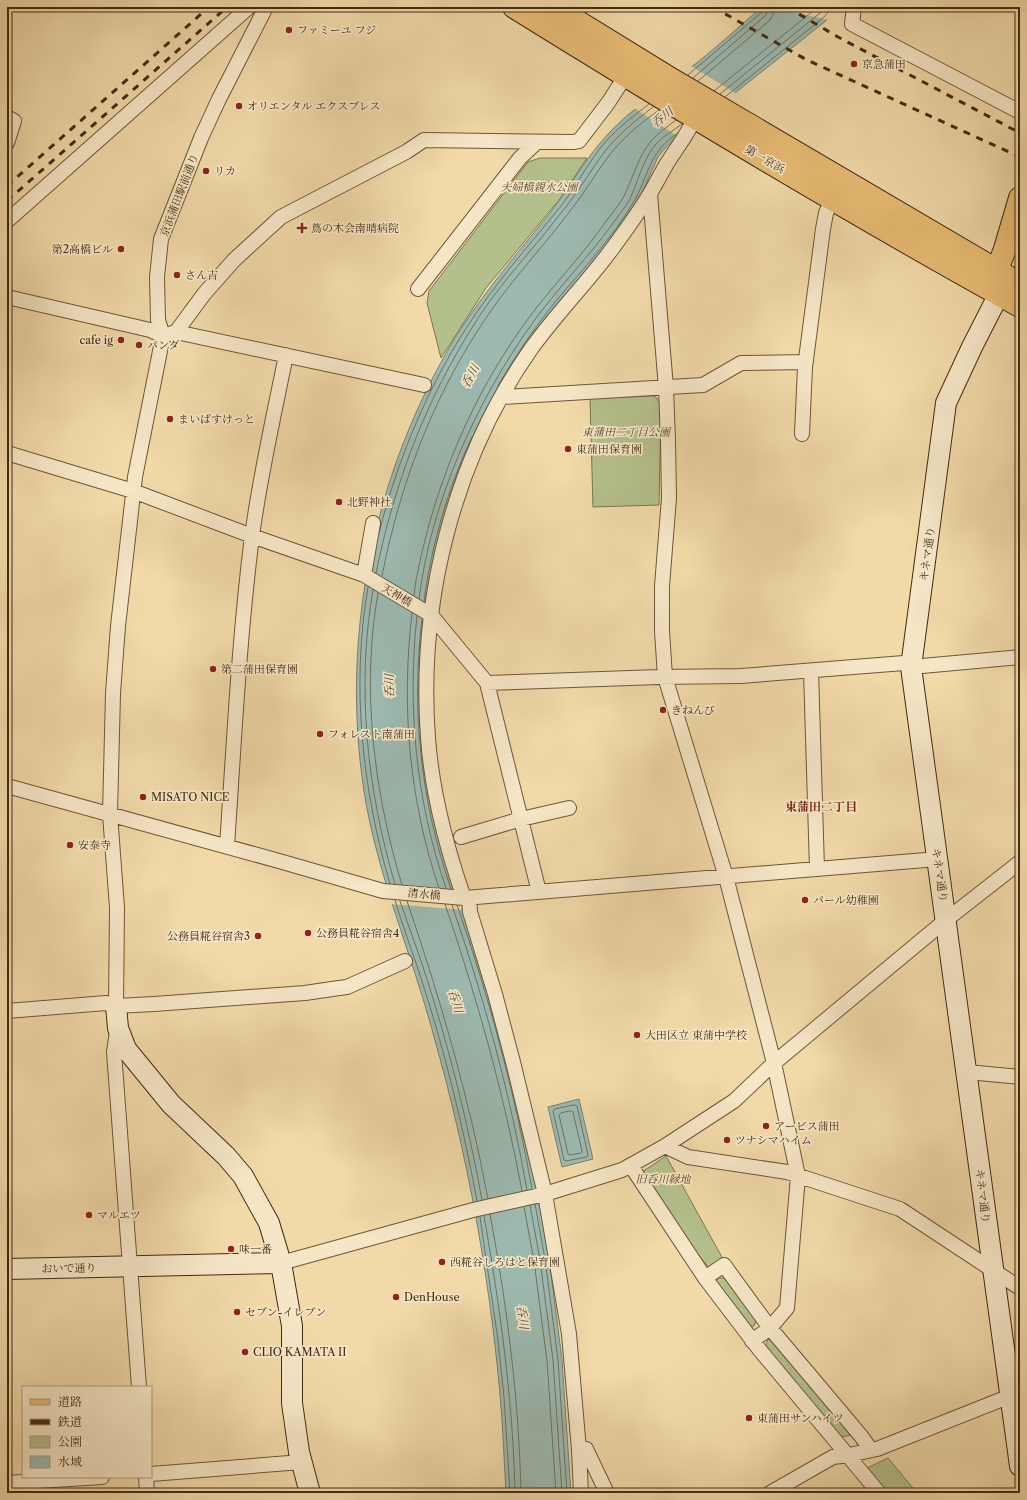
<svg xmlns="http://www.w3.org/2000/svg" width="1027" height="1500" font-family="'Libre Caslon Text','Noto Serif JP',serif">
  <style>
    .green { fill: #b4c08c; stroke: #7c7650 }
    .water { fill: #9cb9b0; stroke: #788071 }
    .pier { fill: #f1d9a8 }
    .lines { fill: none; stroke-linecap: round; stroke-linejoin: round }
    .shore { stroke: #707262; stroke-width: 1 }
    .street-casing { stroke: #6e5638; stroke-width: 16 }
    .secondary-casing { stroke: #432b13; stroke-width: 22 }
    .primary-casing { stroke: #432b13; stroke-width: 24 }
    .highway-casing { stroke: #432b13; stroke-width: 24 }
    .street { stroke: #f6e6c6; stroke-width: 14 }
    .secondary { stroke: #f6e6c6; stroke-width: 20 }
    .primary { stroke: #e8bc74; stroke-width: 22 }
    .highway { stroke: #e8bc74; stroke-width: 22 }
    .rail { stroke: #432b13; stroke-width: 3; stroke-dasharray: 7 7; stroke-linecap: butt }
    .poi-dot { fill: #8f2418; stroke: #f6e6c6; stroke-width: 1.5 }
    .labels { text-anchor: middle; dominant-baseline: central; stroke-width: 3.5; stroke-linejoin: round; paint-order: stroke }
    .poi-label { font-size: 11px; fill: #432b13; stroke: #f6e6c6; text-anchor: start }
    .street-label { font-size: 11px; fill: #432b13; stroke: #f6e6c6 }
    .park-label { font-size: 11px; font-style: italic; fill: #5a492b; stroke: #f6e6c6 }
    .water-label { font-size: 12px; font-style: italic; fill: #594e3a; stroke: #f6e6c6 }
    .neighbourhood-label { font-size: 12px; font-weight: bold; fill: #7a1f14; stroke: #f6e6c6 }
  </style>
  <rect width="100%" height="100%" fill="#f1d9a8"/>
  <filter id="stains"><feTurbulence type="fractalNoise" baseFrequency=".005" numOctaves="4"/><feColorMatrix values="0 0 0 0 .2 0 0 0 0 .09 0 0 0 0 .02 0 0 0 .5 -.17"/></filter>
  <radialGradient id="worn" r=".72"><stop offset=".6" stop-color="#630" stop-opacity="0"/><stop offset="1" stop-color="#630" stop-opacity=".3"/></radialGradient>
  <!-- green -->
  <path class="green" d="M540 158H587L559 200 486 288 441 358 427 303 429 291 528 162Z
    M655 396 661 405 659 505 593 507 590 398Z
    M666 1156 723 1259 710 1269 680 1232 642 1172Z
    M719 1278H724L755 1318 756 1321 754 1326H749L716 1281Z
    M770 1338 853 1435 840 1437 767 1350C766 1345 765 1342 770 1338Z
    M888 1458 917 1493H886L865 1469Z"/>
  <!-- water -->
  <path class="water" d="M762 7H838L827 20C790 49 753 79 716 108 698 122 670 139 658 157L637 204 470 450 422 661 450 873 473 939 486 984 531 1160 549 1258 562 1360 571 1493H506C504 1460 503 1427 500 1394 489 1273 467 1153 434 1037 412 954 377 875 364 791 340 635 374 472 455 338 483 293 517 254 550 213 570 187 586 157 609 133 631 109 660 91 686 71 712 52 737 28 762 7Z
    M579 1099 593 1159 562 1167 548 1107Z"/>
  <!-- pier -->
  <path class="pier" d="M769 7H840L829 20Z
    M691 66 737 94 680 138 634 108Z
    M384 886 458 891 465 910 390 904Z"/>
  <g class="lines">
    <!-- shore -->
    <path class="shore" d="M688 75 762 12 764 7
      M693 78 766 15 769 7
      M698 81 770 20 773 15 775 7
      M714 91 818 7
      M720 94 820 13 826 7
      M725 97 824 17 833 7
      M498 386C515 356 535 327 556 301 583 269 612 238 633 203 649 176 648 152 678 133
      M379 533C400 450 436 367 487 298 510 266 536 237 561 206 574 189 585 169 598 151 612 132 631 118 649 104
      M376 573C396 475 432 384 489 302 513 269 541 240 565 208 579 191 590 171 603 154 617 135 635 121 653 107
      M382 576C401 479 437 386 495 305 518 273 546 243 570 211 584 194 595 174 608 157 622 138 640 124 659 110
      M368 587C351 685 362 788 390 884
      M373 590C356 687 367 790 395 884
      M378 593C361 689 374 792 402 885
      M414 595C416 576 421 556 426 536 446 459 480 384 528 319 553 285 583 255 607 220 613 212 620 204 624 196 633 178 638 157 651 141 658 133 667 127 676 120
      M419 599C431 502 475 404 531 325 556 290 586 260 611 226 617 217 625 208 630 199 638 181 643 159 656 144 663 136 673 131 682 124
      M424 602C431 546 448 488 472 437
      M412 613C401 705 409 800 439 888
      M417 616C407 708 416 801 446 888
      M422 619C411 710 421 803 451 889
      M395 900C402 925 412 950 420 975 444 1048 463 1125 477 1201
      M400 901C408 925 417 948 425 973 449 1047 468 1123 482 1200
      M407 901C440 998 469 1097 488 1199
      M445 904C477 998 504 1094 522 1191
      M452 905C484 998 510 1093 527 1190
      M457 905C489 997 515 1093 532 1189
      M575 1105 577 1106 588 1155 587 1157 566 1161 564 1160 553 1111 555 1109Z
      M571 1111 573 1112 582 1151 581 1153 570 1155 568 1154 559 1115 561 1113Z
      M535 1204 545 1259 558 1360 567 1493
      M530 1205 540 1260 553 1360 562 1493
      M524 1207 534 1261 547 1361 556 1493
      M490 1214C507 1306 519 1400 521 1493
      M484 1216C500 1307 513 1400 515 1493
      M480 1217 498 1340 504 1397 510 1493"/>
    <!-- street casing -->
    <g class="street-casing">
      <path id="street" d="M854 7 852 24 1020 112
        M7 117 14 121 7 143
        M650 194 666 388 668 440 669 498 662 586V631L665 677 726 877 774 1063 798 1176 787 1308 770 1328 752 1341
        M7 221 249 7
        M418 289 520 158 537 142
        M7 297 150 330 163 336 176 332 424 385
        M176 332 204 294 234 260 281 217 406 152 424 140 573 142 579 141 608 103 630 69
        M502 397 703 385 741 363 806 362
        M802 434 805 367 823 229 826 213 833 198
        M7 453 133 491 252 536 364 575 431 615 487 683 539 892
        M364 575 373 523
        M811 671 817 869
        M487 683 659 677 741 676 904 663 911 667 1020 657
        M7 786 279 861 383 891 464 898 938 859
        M461 837 521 819 569 808
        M227 846C234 743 239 639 252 536 260 476 274 415 286 355
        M464 898C446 846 432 793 428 738 418 603 453 460 531 349 556 314 587 283 612 249 626 230 640 211 651 192 656 183 661 174 666 165 676 149 687 135 695 118
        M469 898 470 912 495 994 513 1062 545 1194 569 1334 579 1450 581 1493
        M116 1006 117 908 110 814 113 693 118 626 135 477 163 336 158 320 157 277 161 239 201 138 219 99 266 7
        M7 1011 106 1003 116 1006 154 1004 305 993 332 989 347 987 405 961
        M117 1031 114 1052 139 1387
        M967 1072 1020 1077
        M665 1146 688 1157 787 1172 900 1209 1020 1288
        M631 1166 705 1278 759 1349 879 1493
        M281 1263 473 1210 545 1194 622 1170 665 1146 734 1101 774 1063 946 920 1020 862
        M705 1278 724 1265 770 1328 861 1436 871 1450
        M579 1450 586 1449 607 1493
        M151 1474 302 1462
        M146 1477 147 1493
        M7 1483 102 1477
        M770 1493 833 1457 849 1455 877 1449 1018 1393"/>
    </g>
    <!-- secondary casing -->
    <g class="secondary-casing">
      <path id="secondary" d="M999 294 972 347 946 403 911 667 1020 1466
        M116 1006 118 1028 126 1049 171 1104 226 1156 243 1176 269 1223 281 1263 292 1326V1403L299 1452 310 1493
        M7 1269 281 1263"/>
    </g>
    <!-- primary casing -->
    <g class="primary-casing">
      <path id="primary" d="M999 289 997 270 1005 249 1020 198"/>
    </g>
    <!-- highway casing -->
    <g class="highway-casing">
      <path id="highway" d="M514 7C680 110 848 211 1020 306
        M554 7 671 79 1020 284"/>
    </g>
    <!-- street -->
    <use href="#street" class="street"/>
    <!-- secondary -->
    <use href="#secondary" class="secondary"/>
    <!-- primary -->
    <use href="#primary" class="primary"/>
    <!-- highway -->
    <use href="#highway" class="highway"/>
    <!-- rail -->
    <path class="rail" d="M713 7 807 60 1020 157
      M787 7 838 37 1020 133
      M7 186 209 7
      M7 201 227 7"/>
  </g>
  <!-- markers -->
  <g class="poi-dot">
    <circle cx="289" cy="30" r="4"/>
    <circle cx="854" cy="64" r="4"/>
    <circle cx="239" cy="106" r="4"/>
    <circle cx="206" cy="171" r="4"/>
    <path d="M300 222h4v4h4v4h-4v4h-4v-4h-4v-4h4z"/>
    <circle cx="121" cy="249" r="4"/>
    <circle cx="177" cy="275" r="4"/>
    <circle cx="121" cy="340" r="4"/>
    <circle cx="139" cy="345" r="4"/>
    <circle cx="170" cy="419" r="4"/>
    <circle cx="568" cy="449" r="4"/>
    <circle cx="339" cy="502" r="4"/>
    <circle cx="213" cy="669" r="4"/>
    <circle cx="663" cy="710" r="4"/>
    <circle cx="320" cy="734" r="4"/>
    <circle cx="143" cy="797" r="4"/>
    <circle cx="70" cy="845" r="4"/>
    <circle cx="805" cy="900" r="4"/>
    <circle cx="308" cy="933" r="4"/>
    <circle cx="258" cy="936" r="4"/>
    <circle cx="637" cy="1035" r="4"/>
    <circle cx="766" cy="1126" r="4"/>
    <circle cx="727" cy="1140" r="4"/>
    <circle cx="89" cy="1215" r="4"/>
    <circle cx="231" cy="1249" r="4"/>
    <circle cx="442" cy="1262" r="4"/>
    <circle cx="396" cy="1297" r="4"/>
    <circle cx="237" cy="1312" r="4"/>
    <circle cx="245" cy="1352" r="4"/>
    <circle cx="749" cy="1418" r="4"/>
  </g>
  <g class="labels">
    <!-- poi labels -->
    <g class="poi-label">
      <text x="297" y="30">ファミーユ フジ</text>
      <text x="862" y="64">京急蒲田</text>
      <text x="247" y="106">オリエンタル エクスプレス</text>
      <text x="214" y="171">リカ</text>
      <text x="311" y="228">蔦の木会南晴病院</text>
      <text x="113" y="249" text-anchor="end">第2高橋ビル</text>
      <text x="185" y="275">さん吉</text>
      <text x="113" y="340" text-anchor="end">cafe ig</text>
      <text x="147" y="345">パンダ</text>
      <text x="178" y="419">まいばすけっと</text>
      <text x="576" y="449">東蒲田保育園</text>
      <text x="347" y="502">北野神社</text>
      <text x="221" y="669">第二蒲田保育園</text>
      <text x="671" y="710">きねんび</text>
      <text x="328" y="734">フォレスト南蒲田</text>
      <text x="151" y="797">MISATO NICE</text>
      <text x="78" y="845">安泰寺</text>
      <text x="813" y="900">パール幼稚園</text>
      <text x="316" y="933">公務員糀谷宿舎4</text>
      <text x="250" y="936" text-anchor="end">公務員糀谷宿舎3</text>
      <text x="645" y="1035">大田区立 東蒲中学校</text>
      <text x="774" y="1126">アービス蒲田</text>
      <text x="735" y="1140">ツナシマハイム</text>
      <text x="97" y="1215">マルエツ</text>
      <text x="239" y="1249">味一番</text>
      <text x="450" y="1262">西糀谷しろはと保育園</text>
      <text x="404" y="1297">DenHouse</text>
      <text x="245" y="1312">セブン-イレブン</text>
      <text x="253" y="1352">CLIO KAMATA II</text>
      <text x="757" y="1418">東蒲田サンハイツ</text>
    </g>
    <!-- street labels -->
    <g class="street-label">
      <text transform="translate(765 159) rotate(30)">第一京浜</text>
      <text transform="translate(179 195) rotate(-69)">京浜蒲田駅前通り</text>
      <text transform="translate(927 554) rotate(-82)">キネマ通り</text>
      <text transform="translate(397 595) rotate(31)">天神橋</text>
      <text transform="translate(940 875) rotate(82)">キネマ通り</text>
      <text transform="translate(424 894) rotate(5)">清水橋</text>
      <text transform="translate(983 1196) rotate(83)">キネマ通り</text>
      <text transform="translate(69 1268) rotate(-1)">おいで通り</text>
    </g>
    <!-- park labels -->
    <g class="park-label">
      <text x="539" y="187">夫婦橋親水公園</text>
      <text x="626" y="432">東蒲田二丁目公園</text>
      <text x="663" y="1179">旧呑川緑地</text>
    </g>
    <!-- water labels -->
    <g class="water-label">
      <text transform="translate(662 117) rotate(-39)">呑川</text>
      <text transform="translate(470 376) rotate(-62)">呑川</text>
      <text transform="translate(389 686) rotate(-91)">呑川</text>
      <text transform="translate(456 1001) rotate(73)">呑川</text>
      <text transform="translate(523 1317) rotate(82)">呑川</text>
    </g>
    <!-- neighbourhood labels -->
    <g class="neighbourhood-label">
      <text x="821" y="806">東蒲田二丁目</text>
    </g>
  </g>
  <!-- margin -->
  <rect width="1027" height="1500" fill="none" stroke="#f1d9a8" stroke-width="24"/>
  <rect x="8" y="8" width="1011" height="1484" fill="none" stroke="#432b13" stroke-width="2"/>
  <rect x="12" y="12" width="1003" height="1476" fill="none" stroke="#432b13"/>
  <!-- legend -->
  <rect x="22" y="1386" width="130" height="92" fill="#f6e6c6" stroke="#ae9b7e"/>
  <rect x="30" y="1399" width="20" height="6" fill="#e8bc74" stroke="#ae9b7e"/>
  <text x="58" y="1406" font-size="12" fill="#432b13">道路</text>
  <rect x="30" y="1419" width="20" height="6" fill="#432b13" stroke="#ae9b7e"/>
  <text x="58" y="1426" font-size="12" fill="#432b13">鉄道</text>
  <rect x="30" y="1436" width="20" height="12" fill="#b4c08c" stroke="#ae9b7e"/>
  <text x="58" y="1446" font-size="12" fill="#432b13">公園</text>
  <rect x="30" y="1456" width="20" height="12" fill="#9cb9b0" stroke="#ae9b7e"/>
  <text x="58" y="1466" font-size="12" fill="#432b13">水域</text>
  <rect width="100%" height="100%" filter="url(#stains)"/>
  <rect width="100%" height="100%" fill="url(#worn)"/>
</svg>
